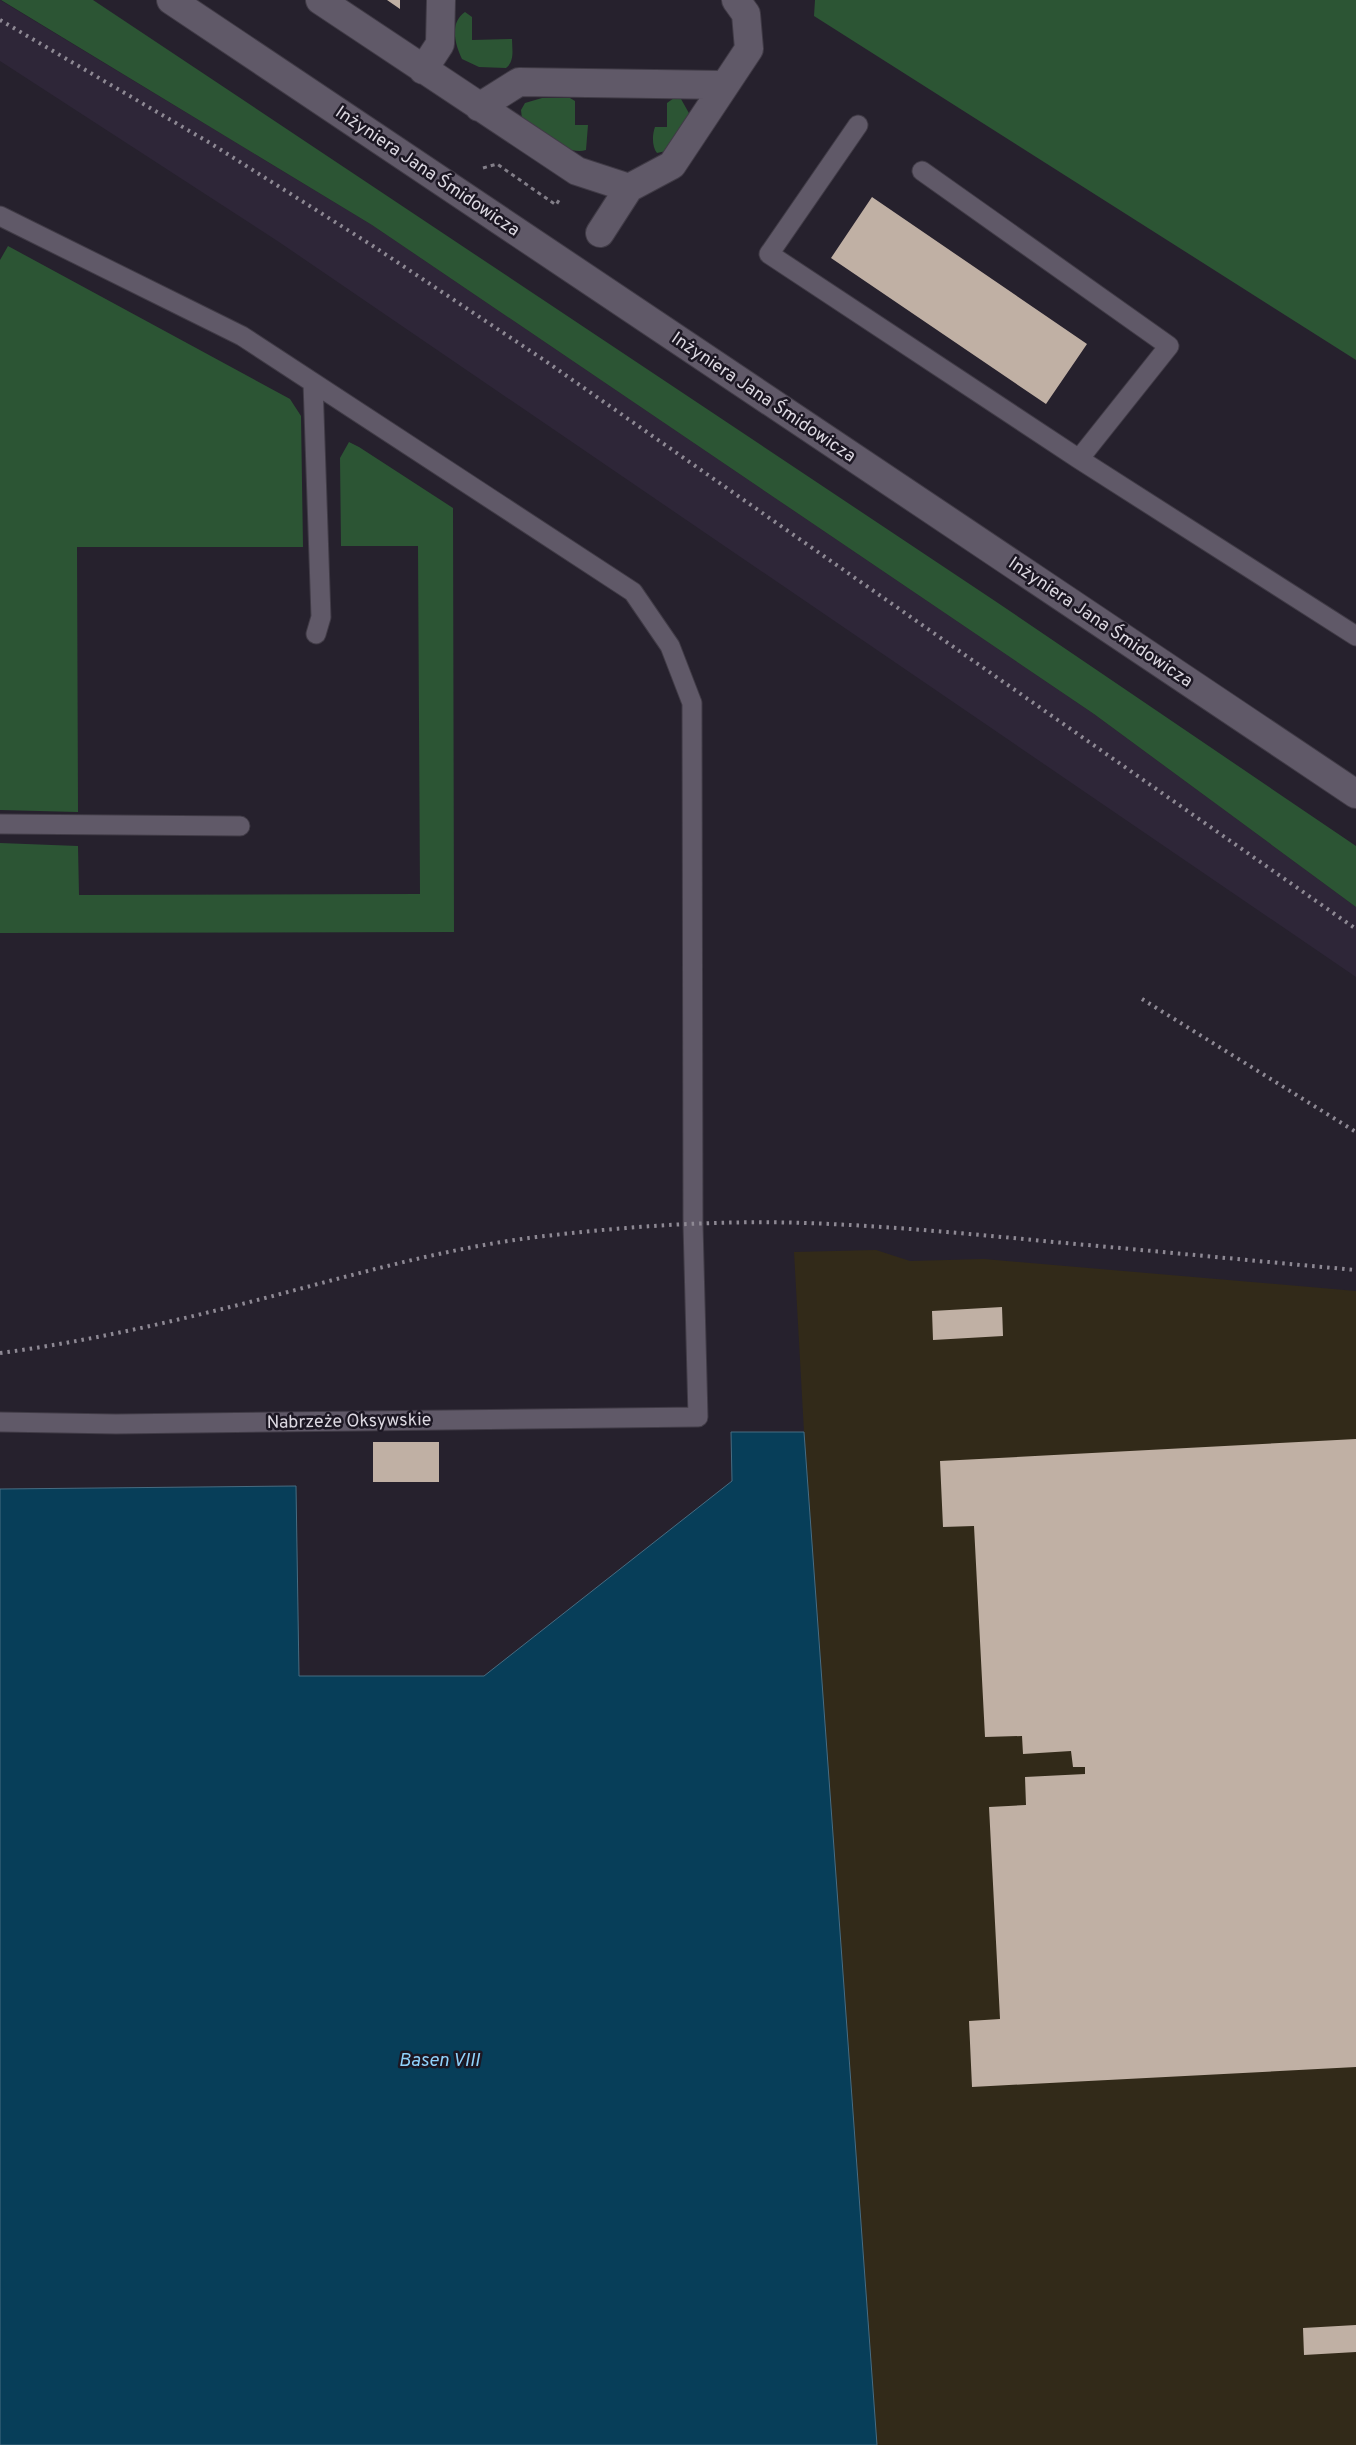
<svg xmlns="http://www.w3.org/2000/svg" width="1356" height="2445" font-family="Overpass,sans-serif">
  <style>
    .built { fill: #2e2638 }
    .industrial { fill: #322a19 }
    .green { fill: #2c5534 }
    .water { fill: #073e59; stroke: #476c82 }
    .building { fill: #c0b0a4 }
    .lines { fill: none; stroke-linecap: round; stroke-linejoin: round }
    .lane-casing { stroke: #403b46; stroke-width: 21 }
    .street-casing { stroke: #403b46; stroke-width: 30 }
    .secondary-casing { stroke: #403b46; stroke-width: 30 }
    .path { stroke: #827e88; stroke-width: 3; stroke-dasharray: 4 4; stroke-linecap: butt }
    .lane { stroke: #605968; stroke-width: 19 }
    .street { stroke: #605968; stroke-width: 28 }
    .secondary { stroke: #605968; stroke-width: 28 }
    .rail { stroke: #8e8994; stroke-width: 4; stroke-dasharray: 2.5 5; stroke-linecap: butt }
    .labels { text-anchor: middle; dominant-baseline: central; stroke-width: 5; stroke-linejoin: round; paint-order: stroke }
    .street-label { font-size: 18px; fill: #dcd8e1; stroke: #1c1723 }
    .water-label { font-size: 19px; font-style: italic; fill: #90d2fc; stroke: #1c1723 }
  </style>
  <rect width="100%" height="100%" fill="#26212d"/>
  <!-- built -->
  <path class="built" d="M0 0 372 225 1094 714 1356 907V977L279 242 0 61Z"/>
  <!-- industrial -->
  <path class="industrial" d="M876 1250 910 1261 984 1259 1356 1291V2445H877L804 1432 794 1252Z"/>
  <!-- green -->
  <path class="green" d="M1 0H93L995 601 1356 846V907L1094 714 372 225Z
    M815 0H1356V360L814 16Z
    M465 12 472 17V40L512 39C512 49 515 61 506 68L479 67 462 59C455 44 449 23 465 12Z
    M542 98H570L575 101V125H588L586 150C565 156 538 130 522 119L521 110 525 103Z
    M674 98 681 99 690 115 666 151 657 153C652 147 652 135 655 127H667V103Z
    M8 246 290 399 301 416 303 547H77L78 812 0 810V260Z
    M349 442 359 447 453 508 454 932 0 933V843L78 846 79 895 420 894 418 546H341L340 458Z"/>
  <!-- water -->
  <path class="water" d="M731 1432H804L877 2445H0V1489L296 1486 299 1676H484L732 1481Z"/>
  <!-- building -->
  <path class="building" d="M387 0H400V9Z
    M872 197 1087 344 1046 404 831 258Z
    M1002 1307 1003 1336 933 1340 932 1311Z
    M1356 1439V2067L972 2087 969 2021 1000 2019 989 1807 1026 1805 1025 1777 1085 1774V1767H1073L1071 1751 1023 1754 1022 1736 985 1737 974 1526 943 1527 940 1461Z
    M373 1442H439V1482H373Z
    M1356 2325V2352L1304 2355 1303 2328Z"/>
  <g class="lines">
    <!-- lane casing -->
    <g class="lane-casing">
      <path id="lane" d="M858 125 769 254 1079 459 1356 636
        M922 171 1169 346 1079 459
        M0 216 242 336 633 592 670 646 692 703 693 1224 698 1417 116 1424 0 1422
        M313 383 321 617 316 634
        M0 824 240 826"/>
    </g>
    <!-- street casing -->
    <g class="street-casing">
      <path id="street" d="M320 0 577 171 629 188 600 233
        M423 70 440 44 441 0
        M479 107 519 82 723 85
        M629 188 672 165 749 49 746 14 736 0"/>
    </g>
    <!-- secondary casing -->
    <g class="secondary-casing">
      <path id="secondary" d="M171 0 1356 794"/>
    </g>
    <!-- path -->
    <path class="path" d="M483 168 497 164 556 205 559 200"/>
    <!-- lane -->
    <use href="#lane" class="lane"/>
    <!-- street -->
    <use href="#street" class="street"/>
    <!-- secondary -->
    <use href="#secondary" class="secondary"/>
    <!-- rail -->
    <path class="rail" d="M0 20 210 143 373 246 544 360 1356 929
      M1142 999 1356 1132
      M0 1353C77 1343 154 1326 230 1307 334 1281 438 1248 545 1236 632 1226 720 1220 807 1223 889 1226 972 1234 1054 1242 1155 1251 1255 1261 1356 1270"/>
  </g>
  <g class="labels">
    <!-- street labels -->
    <g class="street-label">
      <text transform="translate(427 172) rotate(34)">Inżyniera Jana Śmidowicza</text>
      <text transform="translate(763 398) rotate(34)">Inżyniera Jana Śmidowicza</text>
      <text transform="translate(1100 623) rotate(34)">Inżyniera Jana Śmidowicza</text>
      <text transform="translate(349 1422) rotate(-1)">Nabrzeże Oksywskie</text>
    </g>
    <!-- water labels -->
    <g class="water-label">
      <text x="439" y="2061">Basen VIII</text>
    </g>
  </g>
</svg>
